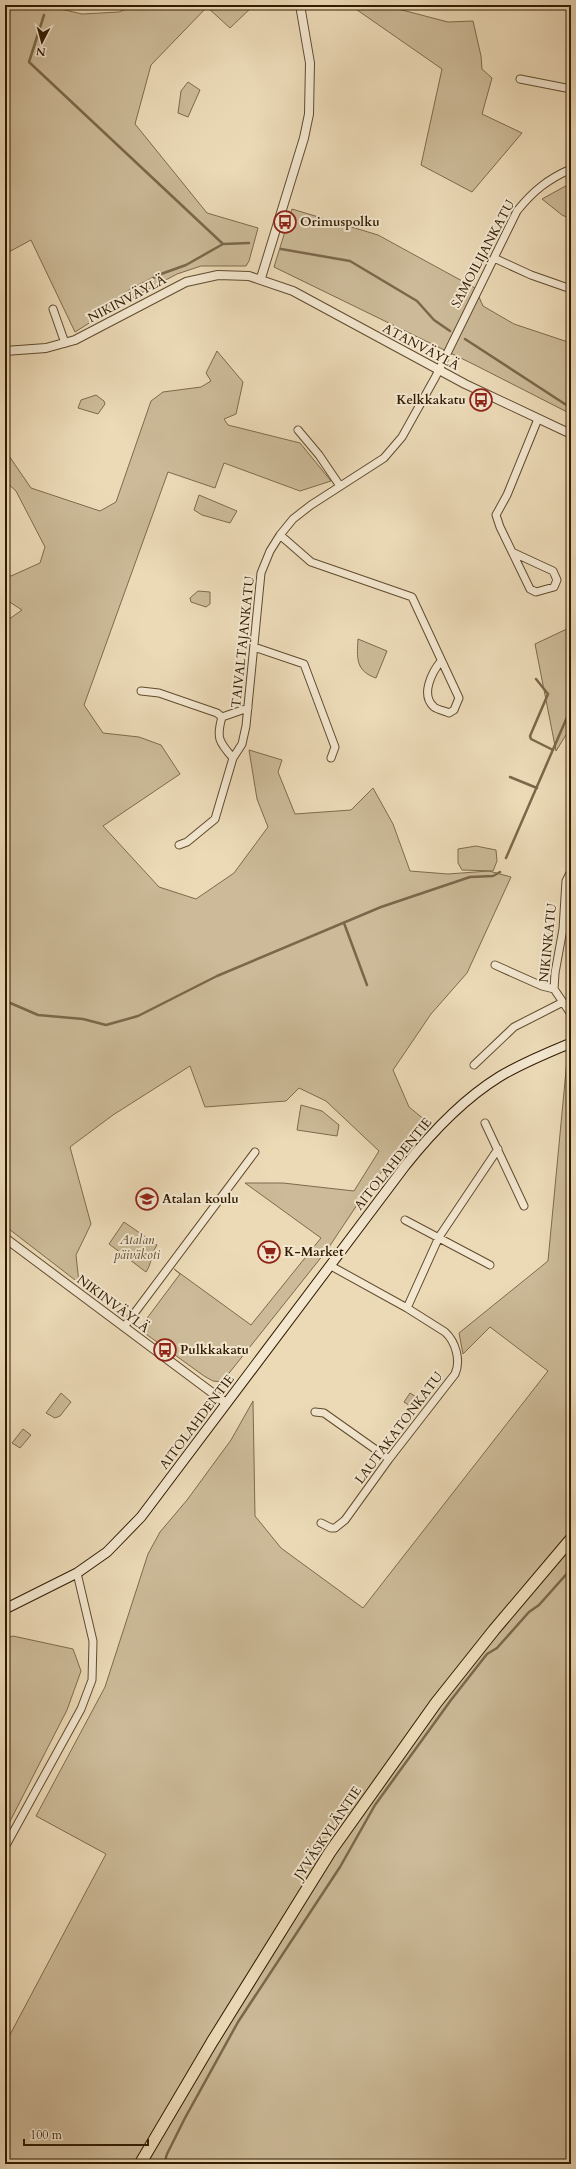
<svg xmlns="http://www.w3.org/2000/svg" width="576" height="2169" font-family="Cardo,serif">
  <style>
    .green { fill: #ccba98; stroke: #7e6a4c }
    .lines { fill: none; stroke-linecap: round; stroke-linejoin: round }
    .stream { stroke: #7b6749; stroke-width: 2.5 }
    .minor-casing { stroke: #604b2e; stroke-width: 9 }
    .tertiary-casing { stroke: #604b2e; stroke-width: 10 }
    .secondary-casing { stroke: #311b00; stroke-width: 11 }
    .trunk-casing { stroke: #311b00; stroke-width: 13 }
    .minor { stroke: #f3e7d0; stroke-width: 7 }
    .tertiary { stroke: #f3e7d0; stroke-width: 8 }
    .secondary { stroke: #f3e7d0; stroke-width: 9 }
    .trunk { stroke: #ecdab7; stroke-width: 11 }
    .labels { text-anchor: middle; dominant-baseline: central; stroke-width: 4; stroke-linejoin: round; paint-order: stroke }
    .poi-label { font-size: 13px; font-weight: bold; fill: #311b00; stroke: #f3e7d0; text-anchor: start }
    .street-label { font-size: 13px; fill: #311b00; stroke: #f3e7d0 }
    .park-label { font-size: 13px; font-style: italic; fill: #604b2e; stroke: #f3e7d0 }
  </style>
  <rect width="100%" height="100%" fill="#ecdab7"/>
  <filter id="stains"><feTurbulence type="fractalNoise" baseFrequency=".005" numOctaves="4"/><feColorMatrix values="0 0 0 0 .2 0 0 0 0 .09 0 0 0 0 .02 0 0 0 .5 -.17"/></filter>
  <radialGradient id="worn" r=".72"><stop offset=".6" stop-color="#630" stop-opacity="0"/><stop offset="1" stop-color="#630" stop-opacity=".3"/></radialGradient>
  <!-- green -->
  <path class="green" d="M5 5H44L82 14 119 12 135 5H254L230 28 207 7 151 65 135 124 207 213 258 228 249 261 246 266H201L177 274 113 308 75 332 31 240 5 254Z
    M350 5H383L448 22 473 21 481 56 482 69 492 78 482 114 522 133 472 192 421 165 442 69Z
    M188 82 200 90 188 117 178 113 181 91Z
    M571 183V219L562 215 542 199Z
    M292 209 378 235 475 288 483 306 514 324 571 343V414L475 365 274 267Z
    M217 351 243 382 236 414 224 419 228 425 300 443 331 481 300 491 224 463 215 488 168 472 84 705 103 733 139 737 161 745 180 774 103 826 159 887 196 899 234 873 268 827 257 799 249 750 282 760 278 772 295 814 351 810 373 788 393 824 410 871 448 874 489 871 511 877 467 973 431 1014 393 1070 409 1107 425 1120 369 1187 327 1250 222 1382 213 1381 204 1376 139 1329 180 1274 174 1269 251 1325 321 1238 245 1183H283L354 1191 379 1151 326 1101 299 1088 286 1101 205 1107 190 1066 113 1115 70 1147 91 1224 76 1255 79 1283 5 1226V622L22 610 5 599V574L11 576 40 563 45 547 16 491 5 481V450L31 488 100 511 116 502 151 401 163 392 201 387 211 381 206 373Z
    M96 395 104 401 105 404 98 414 78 408 81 400Z
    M199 495 237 511 230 523 202 515 194 510Z
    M198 591 210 592V604L206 607 191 602 190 598Z
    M571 627V727L556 751 535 644Z
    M358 639 387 651 376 678C355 671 357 657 358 639Z
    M476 846 496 850 497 861 493 871 462 870 458 863V849Z
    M571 1058V2164H5V2044L106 1854 36 1816 105 1687 148 1554 160 1532 187 1500 231 1440 253 1401 255 1516 281 1548 363 1608 548 1371 490 1327 463 1354 459 1333 548 1261 567 1060Z
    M301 1105 322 1111 339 1125 337 1136 297 1130Z
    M124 1222 157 1245C151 1254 152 1263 146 1272L109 1244Z
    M61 1393 71 1402 60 1416 55 1418 46 1413Z
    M410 1393 421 1400 415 1409 404 1402Z
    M23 1429 31 1435 20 1448 12 1443Z
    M13 1636 73 1649 81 1671 67 1710 5 1831V1639Z"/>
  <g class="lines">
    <!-- stream -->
    <path class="stream" d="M44 15 29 62 223 244
      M281 249 350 261 417 301 434 320 450 331
      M105 308 132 289 161 274 186 265 223 244 249 243
      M465 339 571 408
      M536 679 548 694 530 736 531 739 553 750
      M510 777 537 788
      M506 858 571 708
      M344 923 367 985
      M5 1003 8 1002 38 1015 83 1019 106 1025 138 1016 217 976 381 907 470 877 493 876 500 872
      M164 2164 167 2154 185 2118 238 2022 340 1867 375 1805 451 1700 487 1654 497 1648 529 1612 539 1605 571 1569"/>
    <!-- minor casing -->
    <g class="minor-casing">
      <path id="minor" d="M520 79 571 89
        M494 258 531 275 571 289
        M53 309 65 343
        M298 430 319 455 340 486
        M280 535 311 562 412 597 459 698 454 710 449 713C445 711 438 710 434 707 420 695 432 672 441 661
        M514 553 553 571 557 580 554 587 536 592 530 589 500 527 496 515 507 495 538 419
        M254 647 304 664 335 747 331 758
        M141 691 159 693 217 713 222 717C216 738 219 742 233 758
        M222 717 248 708
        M179 845 187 842 215 819 233 758 242 744 246 726 261 573 270 551 280 535 293 519 311 505 384 458 402 437 436 376 517 211C533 191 548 179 571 169
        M571 871 566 881 563 929 555 973 554 989 571 1014
        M495 965 542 986 554 989
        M474 1065 514 1027 563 1002
        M485 1123 524 1206
        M405 1220 490 1265
        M407 1308 439 1237 498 1149
        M124 1327 255 1152
        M315 1412 324 1413 389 1459
        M321 1523 331 1528H335L345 1520 389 1459 455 1374C461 1361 456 1342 445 1332L407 1308 331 1266
        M5 1847 81 1709 92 1680 93 1641 77 1573"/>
    </g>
    <!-- tertiary casing -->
    <g class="tertiary-casing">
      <path id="tertiary" d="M261 278 304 138 309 114 310 63 300 5
        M5 351 46 348 75 340 186 282 218 275 249 276 293 291 465 384 571 434
        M5 1238 226 1403"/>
    </g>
    <!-- secondary casing -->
    <g class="secondary-casing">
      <path id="secondary" d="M5 1609 77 1573 107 1552 141 1517 405 1166C432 1132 462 1100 499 1077 522 1063 547 1053 571 1043"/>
    </g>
    <!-- trunk casing -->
    <g class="trunk-casing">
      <path id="trunk" d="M140 2164 212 2042 330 1852 436 1703 494 1630 571 1539"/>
    </g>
    <!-- minor -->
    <use href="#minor" class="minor"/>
    <!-- tertiary -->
    <use href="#tertiary" class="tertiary"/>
    <!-- secondary -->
    <use href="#secondary" class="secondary"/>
    <!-- trunk -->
    <use href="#trunk" class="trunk"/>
  </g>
  <!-- icons -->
  <defs>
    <g id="bus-ring" transform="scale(1.15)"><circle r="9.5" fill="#f3e7d0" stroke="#8f2418" stroke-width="1.5"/><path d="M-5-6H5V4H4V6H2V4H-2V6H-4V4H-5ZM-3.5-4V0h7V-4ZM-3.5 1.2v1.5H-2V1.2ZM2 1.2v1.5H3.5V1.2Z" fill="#8f2418"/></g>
    <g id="school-ring" transform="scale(1.15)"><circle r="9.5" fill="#f3e7d0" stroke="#8f2418" stroke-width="1.5"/><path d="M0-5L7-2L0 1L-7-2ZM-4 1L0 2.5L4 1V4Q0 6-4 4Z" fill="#8f2418"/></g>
    <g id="supermarket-ring" transform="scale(1.15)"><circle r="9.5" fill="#f3e7d0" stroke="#8f2418" stroke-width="1.5"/><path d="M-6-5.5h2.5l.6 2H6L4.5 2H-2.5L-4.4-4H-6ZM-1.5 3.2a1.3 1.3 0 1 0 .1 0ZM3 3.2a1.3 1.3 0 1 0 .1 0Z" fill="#8f2418"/></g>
  </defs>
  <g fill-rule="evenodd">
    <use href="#bus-ring" x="285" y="222"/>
    <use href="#bus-ring" x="481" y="400"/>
    <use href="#school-ring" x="147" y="1199"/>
    <use href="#supermarket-ring" x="269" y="1252"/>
    <use href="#bus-ring" x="165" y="1350"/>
  </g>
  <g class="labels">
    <!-- poi labels -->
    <g class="poi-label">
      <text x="300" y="222">Orimuspolku</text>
      <text x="466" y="400" text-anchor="end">Kelkkakatu</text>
      <text x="162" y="1199">Atalan koulu</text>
      <text x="284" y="1252">K-Market</text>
      <text x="180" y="1350">Pulkkakatu</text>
    </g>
    <!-- street labels -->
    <g class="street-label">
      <text transform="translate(483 254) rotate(-62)">SAMOILIJANKATU</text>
      <text transform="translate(127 299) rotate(-28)">NIKINVÄYLÄ</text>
      <text transform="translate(421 347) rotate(28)">ATANVÄYLÄ</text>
      <text transform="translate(243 642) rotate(-84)">TAIVALTAJANKATU</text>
      <text transform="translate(548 943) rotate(-84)">NIKINKATU</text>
      <text transform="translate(393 1164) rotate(-51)">AITOLAHDENTIE</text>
      <text transform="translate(113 1304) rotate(37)">NIKINVÄYLÄ</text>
      <text transform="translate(197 1422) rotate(-53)">AITOLAHDENTIE</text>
      <text transform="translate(399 1428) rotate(-53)">LAUTAKATONKATU</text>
      <text transform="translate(328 1833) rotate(-56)">JYVÄSKYLÄNTIE</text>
    </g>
    <!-- park labels -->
    <g class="park-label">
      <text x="137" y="1240">Atalan<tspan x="137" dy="15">päiväkoti</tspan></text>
    </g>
  </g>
  <!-- margin -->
  <rect width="576" height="2169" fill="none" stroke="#ecdab7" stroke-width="20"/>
  <rect x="6" y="6" width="564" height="2157" fill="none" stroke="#311b00" stroke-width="2"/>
  <rect x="10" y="10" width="556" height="2149" fill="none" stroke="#311b00"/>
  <!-- north arrow -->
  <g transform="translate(42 42) rotate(186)" stroke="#f3e7d0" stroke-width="3" paint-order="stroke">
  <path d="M0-3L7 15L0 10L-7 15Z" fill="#311b00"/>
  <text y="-6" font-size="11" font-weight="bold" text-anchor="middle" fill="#311b00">N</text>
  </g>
  <!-- scale -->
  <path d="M24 2139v6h124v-6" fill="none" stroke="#311b00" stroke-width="2"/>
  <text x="30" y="2139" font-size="12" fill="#311b00" stroke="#f3e7d0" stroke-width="3" paint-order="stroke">100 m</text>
  <rect width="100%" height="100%" filter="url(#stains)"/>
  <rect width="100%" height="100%" fill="url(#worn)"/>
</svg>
